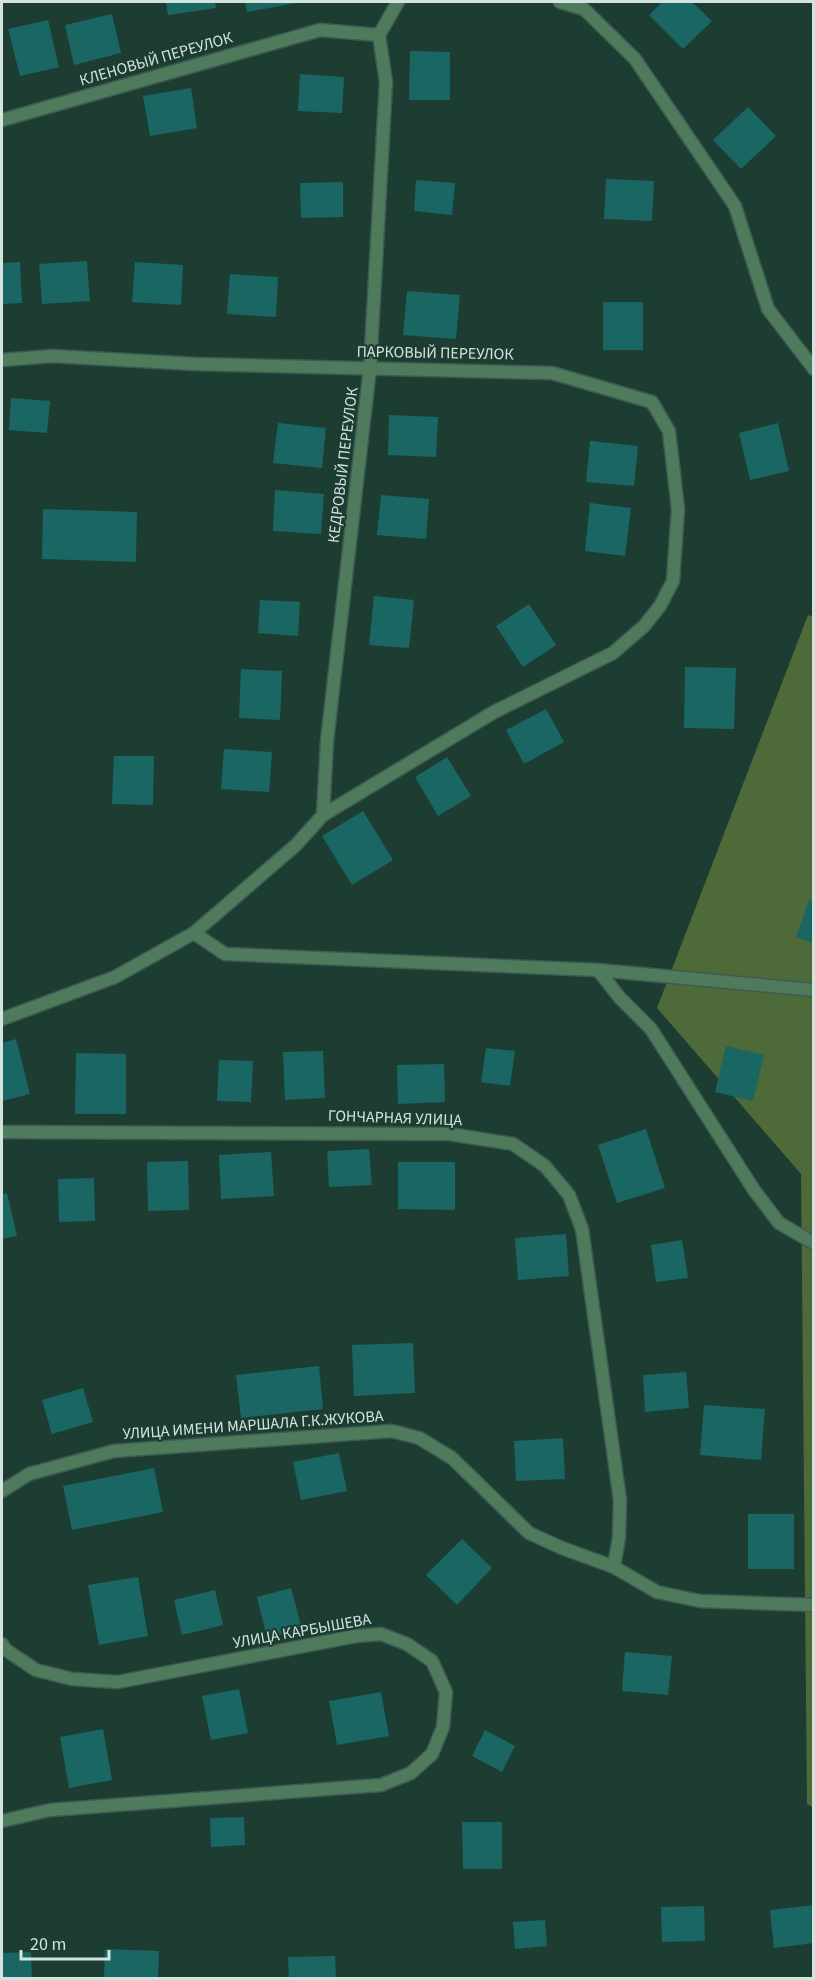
<svg xmlns="http://www.w3.org/2000/svg" width="815" height="1980" font-family="'Source Sans 3',sans-serif">
  <style>
    .green { fill: #4d6a38 }
    .building { fill: #1a6663 }
    .lines { fill: none; stroke-linecap: round; stroke-linejoin: round }
    .service-casing { stroke: #3e5b52; stroke-width: 15 }
    .minor-casing { stroke: #3e5b52; stroke-width: 15 }
    .service { stroke: #507a5c; stroke-width: 12 }
    .minor { stroke: #507a5c; stroke-width: 12 }
    .labels { text-anchor: middle; dominant-baseline: central; stroke-width: 4.5; stroke-linejoin: round; paint-order: stroke }
    .street-label { font-size: 16px; fill: #d2e4dd; stroke: #1d3d33 }
  </style>
  <rect width="100%" height="100%" fill="#1d3d33"/>
  <!-- green -->
  <path class="green" d="M808 615 813 617V1807L807 1804 801 1174 657 1008Z"/>
  <!-- building -->
  <path class="building" d="M166 2H215L216 8 168 15Z
    M245 2H296V3L247 12Z
    M662 2H692L712 21 683 49 649 15Z
    M112 14 121 53 74 65 65 25Z
    M48 20 59 67 20 76 8 29Z
    M410 51 450 52V100H409Z
    M300 74 344 77 342 113 298 111Z
    M191 88 197 128 150 136 143 96Z
    M748 107 776 136 741 169 713 140Z
    M606 179 654 181 652 221 604 219Z
    M416 180 455 183 452 215 414 211Z
    M343 182V217L301 218 300 183Z
    M87 261 90 301 42 304 39 264Z
    M20 262 22 303 2 304V263Z
    M135 262 183 265 181 305 132 302Z
    M230 274 278 277 276 317 227 314Z
    M407 291 460 295 456 339 403 335Z
    M603 302H643V350H603Z
    M11 398 50 401 47 433 9 430Z
    M389 415 438 417 436 457 388 455Z
    M278 423 326 428 322 468 273 463Z
    M778 423 789 471 750 480 739 433Z
    M590 441 638 446 634 486 586 482Z
    M275 490 324 494 321 534 273 531Z
    M381 495 429 499 426 539 377 535Z
    M590 503 631 508 625 556 585 551Z
    M43 509 137 512 136 562 42 559Z
    M374 596 414 600 409 648 369 645Z
    M260 600 300 602 298 636 258 633Z
    M529 604 556 645 523 667 496 626Z
    M685 667 736 668 734 729 684 728Z
    M241 669 282 671 280 720 239 718Z
    M546 709 564 742 524 764 506 730Z
    M224 749 272 752 269 792 221 789Z
    M114 756H154L153 805 112 804Z
    M447 757 471 796 438 816 415 777Z
    M363 811 393 860 352 885 322 836Z
    M809 900 814 902V943L796 937Z
    M16 1039 30 1094 2 1101V1043Z
    M726 1046 764 1055 753 1101 715 1092Z
    M486 1048 515 1051 510 1086 481 1082Z
    M323 1051 325 1098 285 1100 283 1052Z
    M76 1053 126 1054V1114H75Z
    M219 1060 253 1061 251 1102 217 1101Z
    M444 1064 445 1102 398 1104 397 1065Z
    M646 1129 665 1188 617 1203 598 1145Z
    M369 1149 372 1185 329 1187 327 1151Z
    M271 1152 274 1196 221 1199 219 1155Z
    M188 1161 189 1210 148 1211 147 1162Z
    M398 1162H455V1210L398 1209Z
    M94 1178 95 1221 59 1222 58 1179Z
    M7 1193 17 1236 2 1239V1194Z
    M566 1234 569 1276 518 1280 515 1238Z
    M682 1240 688 1278 656 1282 651 1245Z
    M413 1343 415 1393 354 1396 352 1345Z
    M319 1366 323 1409 241 1418 236 1375Z
    M686 1372 689 1408 645 1412 643 1375Z
    M83 1388 93 1422 52 1434 42 1400Z
    M704 1405 765 1409 761 1460 700 1455Z
    M563 1438 565 1479 516 1481 514 1441Z
    M339 1453 347 1491 301 1500 293 1462Z
    M154 1468 163 1512 72 1530 63 1486Z
    M748 1514H794V1569H748Z
    M462 1539 492 1568 457 1605 426 1575Z
    M138 1577 148 1636 99 1645 88 1585Z
    M291 1588 302 1629 267 1638 257 1597Z
    M215 1590 223 1625 182 1635 174 1600Z
    M625 1652 672 1656 668 1695 622 1691Z
    M239 1689 248 1733 211 1740 202 1696Z
    M381 1692 389 1736 337 1745 329 1701Z
    M103 1729 112 1780 69 1788 60 1737Z
    M485 1730 515 1746 502 1772 472 1756Z
    M244 1817 245 1845 211 1847 210 1818Z
    M462 1822H502V1869H463Z
    M814 1905V1943L774 1948 770 1910Z
    M704 1906 705 1941 662 1942 661 1907Z
    M545 1920 547 1946 515 1949 513 1922Z
    M105 1949 159 1951 158 1978H104Z
    M31 1952 32 1978H2V1953Z
    M335 1956 336 1978H289L288 1957Z"/>
  <g class="lines">
    <!-- service casing -->
    <g class="service-casing">
      <path id="service" d="M560 2 584 9 635 59 735 206 768 309 814 369
        M379 35 398 2
        M194 933 225 954 598 970 814 990
        M598 970 620 998 651 1029 754 1190 779 1223 814 1243
        M2 1019 115 977 194 933 296 845 323 815
        M614 1567 657 1592 700 1601 814 1605"/>
    </g>
    <!-- minor casing -->
    <g class="minor-casing">
      <path id="minor" d="M2 120 320 30 379 35 386 82 370 368 327 741 323 815
        M2 360 52 356 195 364 552 373 652 402 669 431 678 509 673 581 660 606 644 626 613 653 494 712 323 815
        M2 1132 449 1134 513 1144 545 1166 569 1195 582 1229 620 1500 619 1537 614 1567 562 1548 529 1533 452 1458 419 1438 392 1431 114 1451 29 1474 2 1491
        M2 1644 6 1650 36 1670 72 1679 118 1682 356 1636 381 1634 407 1644 432 1661 446 1692 443 1727 432 1754 411 1773 381 1785 50 1810 2 1821"/>
    </g>
    <!-- service -->
    <use href="#service" class="service"/>
    <!-- minor -->
    <use href="#minor" class="minor"/>
  </g>
  <g class="labels">
    <!-- street labels -->
    <g class="street-label">
      <text transform="translate(156 59) rotate(-16)">КЛЕНОВЫЙ ПЕРЕУЛОК</text>
      <text transform="translate(435 353) rotate(1)">ПАРКОВЫЙ ПЕРЕУЛОК</text>
      <text transform="translate(343 465) rotate(-83)">КЕДРОВЫЙ ПЕРЕУЛОК</text>
      <text transform="translate(395 1118) rotate(2)">ГОНЧАРНАЯ УЛИЦА</text>
      <text transform="translate(253 1425) rotate(-4)">УЛИЦА ИМЕНИ МАРШАЛА Г.К.ЖУКОВА</text>
      <text transform="translate(302 1631) rotate(-10)">УЛИЦА КАРБЫШЕВА</text>
    </g>
  </g>
  <!-- border -->
  <rect width="815" height="1980" fill="none" stroke="#d2e4dd" stroke-width="6"/>
  <!-- scale -->
  <path d="M21 1950v9h88v-9" fill="none" stroke="#d2e4dd" stroke-width="3"/>
  <text x="30" y="1950" font-size="18" fill="#d2e4dd" stroke="#1d3d33" stroke-width="4.5" paint-order="stroke">20 m</text>
</svg>
